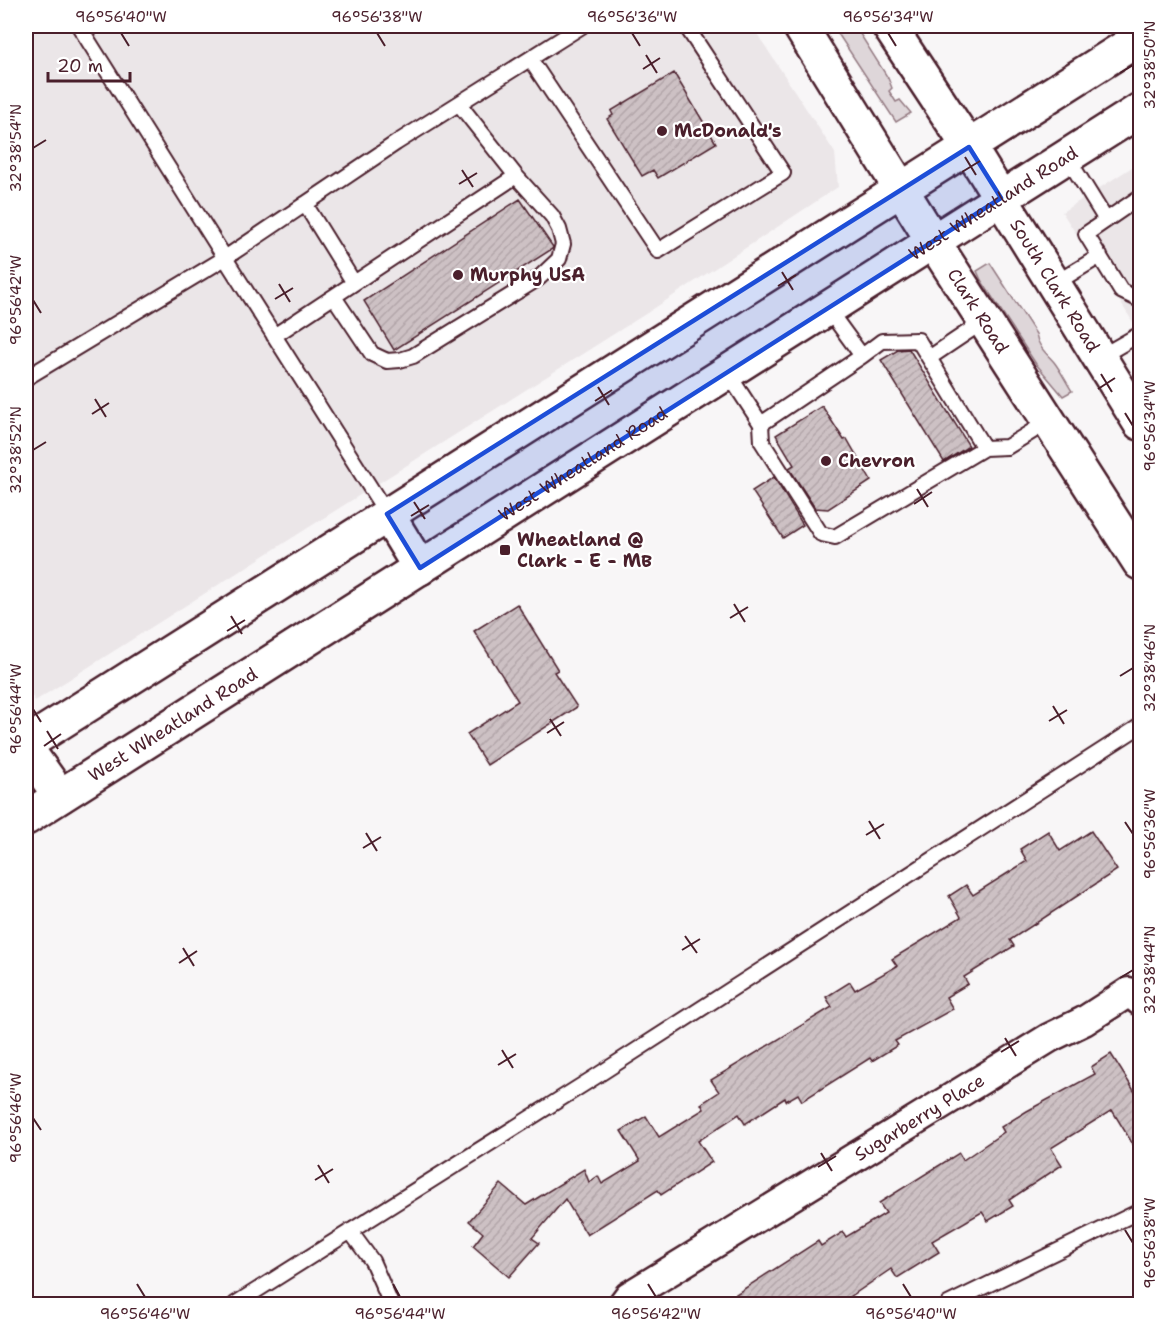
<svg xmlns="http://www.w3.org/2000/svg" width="1166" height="1330" font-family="'Shantell Sans',sans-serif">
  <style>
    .built { fill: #ebe6e8 }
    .green { fill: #ded6d9; stroke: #947a82; stroke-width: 1.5 }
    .building { fill: url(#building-hatch); stroke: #4a1f2b; stroke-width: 1.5 }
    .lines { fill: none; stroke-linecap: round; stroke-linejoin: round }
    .service-casing { stroke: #4a1f2b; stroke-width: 18 }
    .minor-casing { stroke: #4a1f2b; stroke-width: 33 }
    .secondary-casing { stroke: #4a1f2b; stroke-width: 38 }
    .service { stroke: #fff; stroke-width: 14 }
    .minor { stroke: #fff; stroke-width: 28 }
    .secondary { stroke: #fff; stroke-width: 33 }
    .marked { fill: #1d4ed8; fill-opacity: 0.2; stroke: #1d4ed8; stroke-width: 4.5; stroke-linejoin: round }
    .ticks { fill: none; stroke: #4a1f2b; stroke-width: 2 }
    .poi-dot { fill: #4a1f2b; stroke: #fff; stroke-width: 2 }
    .labels { text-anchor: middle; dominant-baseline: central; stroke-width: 4.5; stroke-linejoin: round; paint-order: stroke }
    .poi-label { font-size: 18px; font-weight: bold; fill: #4a1f2b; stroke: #fff; text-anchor: start }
    .street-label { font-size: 18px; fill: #4a1f2b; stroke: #fff }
    .neatline { fill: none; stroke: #4a1f2b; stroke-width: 2 }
    .ticks-label { font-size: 15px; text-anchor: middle; fill: #4a1f2b }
  </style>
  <defs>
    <pattern id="building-hatch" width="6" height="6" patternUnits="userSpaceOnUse" patternTransform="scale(1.5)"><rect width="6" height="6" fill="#cdc1c4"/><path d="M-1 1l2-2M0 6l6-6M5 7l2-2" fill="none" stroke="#b2a5a9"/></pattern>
  </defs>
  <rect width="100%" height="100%" fill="#f8f6f7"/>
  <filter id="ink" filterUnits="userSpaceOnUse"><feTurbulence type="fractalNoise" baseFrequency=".0167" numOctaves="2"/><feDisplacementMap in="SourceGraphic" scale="12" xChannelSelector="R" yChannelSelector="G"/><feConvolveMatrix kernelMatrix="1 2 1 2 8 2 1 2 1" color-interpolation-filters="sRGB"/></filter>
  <g filter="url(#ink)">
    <!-- built -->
    <path class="built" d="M26 26H752L835 153 838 187 647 313 35 701 30 693 26 695Z
      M1140 162V333L1062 212Z"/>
    <!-- green -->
    <path class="green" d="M833 26H855L888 78 892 88 889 91 896 102 900 100 911 113 896 122Z
      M990 263 1036 334C1038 347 1046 353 1054 362 1061 371 1066 382 1072 391L1063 396 1036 364 981 280 977 271Z"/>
    <!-- building -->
    <path class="building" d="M674 73 716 143 658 178 653 170 642 176 607 119 613 115 611 111Z
      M520 199 553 247 552 249 394 350 364 301Z
      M909 349 969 446 944 462 881 360 898 350Z
      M822 406 844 440 847 439 871 481 828 509 815 508 789 468 794 465 776 435Z
      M774 477 803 525 783 538 752 491Z
      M517 604 558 670 554 672 577 707 487 765 467 734 518 701 474 631Z
      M1048 831 1060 851 1091 831 1117 870 1010 940 1014 946 964 977 968 984 946 997 953 1009 895 1041 898 1045 872 1061 870 1058 802 1101 798 1094 786 1101 785 1098 745 1124 739 1114 698 1141 712 1162 661 1195 658 1190 587 1235 565 1199 532 1238 539 1243 509 1277 473 1246 483 1233 469 1221 501 1184 526 1205 584 1169 589 1182 598 1176 602 1184 640 1161 621 1131 646 1116 659 1137 704 1109 701 1104 719 1092 711 1080 832 1007 826 997 850 982 855 990 897 966 892 959 961 917 949 896 966 885 973 895 1027 861 1020 849Z
      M1111 1054 1140 1100V1156L1112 1110 1051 1148 1062 1165 1009 1200 1013 1206 988 1221 982 1212 932 1241 939 1252 897 1278 891 1269 838 1305H719L818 1241 821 1246 843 1232 846 1237 886 1213 879 1203 959 1153 963 1160 1004 1132 1001 1127 1027 1111 1095 1074 1091 1067Z"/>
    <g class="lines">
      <!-- service casing -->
      <g class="service-casing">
        <path id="service" d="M530 59 658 251 783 173 686 26
          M459 104 516 176
          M1067 157 1106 220
          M1140 197 1086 234 1121 291 1140 300
          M305 204 354 283
          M1054 284 1100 256
          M274 336 516 176 552 216 559 229 563 244 559 259 539 278 413 356 400 360 387 361 372 354 334 297
          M1100 357 1140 334
          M929 358 984 321
          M727 372 761 424 862 356 827 308
          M26 378 225 258 79 26
          M761 424 762 442 821 534 835 537 984 448 918 340 882 341 862 356
          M984 448 1007 447 1049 421
          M387 514 225 258 396 143 582 26
          M350 1231 372 1261 391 1304
          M235 1304 595 1077 1140 726
          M948 1304 1140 1211"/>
      </g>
      <!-- minor casing -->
      <g class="minor-casing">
        <g id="minor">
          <path id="s1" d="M623 1304 629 1296 1049 1038 1084 1021 1129 992 1140 1001"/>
        </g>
      </g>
      <!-- secondary casing -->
      <g class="secondary-casing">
        <g id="secondary">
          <path id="s2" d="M800 26 933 241 1140 563"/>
          <path id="s3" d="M889 26 969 147 1140 423"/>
          <path d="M387 514 420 568"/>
          <path d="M26 744 1140 38"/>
          <path d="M26 748 60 796"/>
          <path id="s4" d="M26 818 1140 110"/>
        </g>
      </g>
      <!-- service -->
      <use href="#service" class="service"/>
      <!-- minor -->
      <use href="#minor" class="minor"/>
      <!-- secondary -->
      <use href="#secondary" class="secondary"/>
    </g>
  </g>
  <!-- marked area -->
  <path class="marked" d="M969 147 1001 198 420 568 387 514Z"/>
  <!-- ticks -->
  <path class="ticks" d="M121 33 129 46M377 33 385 46M632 33 640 46M888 33 896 46M646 55 657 73M643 69 660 58M1120 73 1133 65M33 148 46 140M965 157 976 175M462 170 473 187M962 172 980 161M459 184 477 173M782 272 793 290M279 284 290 302M778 286 796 275M275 299 293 288M33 300 41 313M1101 374 1112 392M598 387 609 405M1098 389 1115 378M95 399 106 417M595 401 612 390M1125 413 1133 426M92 414 109 403M33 450 46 442M917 489 928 507M414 502 425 519M914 504 932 492M411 516 429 505M734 604 745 622M231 616 242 634M730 618 748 607M227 631 245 620M1120 676 1133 668M1053 706 1064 724M33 709 41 722M550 719 561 736M1049 721 1067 710M47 731 58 749M547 733 564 722M44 746 61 734M869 821 880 839M1125 822 1133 834M366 833 377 851M866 835 884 824M363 848 381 837M685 936 697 953M183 948 194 966M682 950 700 939M179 963 197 951M1120 978 1133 970M1005 1038 1016 1056M502 1050 513 1068M1001 1052 1019 1041M498 1065 516 1054M33 1118 41 1130M821 1153 832 1171M318 1165 329 1183M818 1167 836 1156M315 1180 333 1169M1125 1230 1133 1243M137 1284 145 1297M393 1284 400 1297M648 1284 656 1297M903 1284 911 1297"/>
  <!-- markers -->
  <g class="poi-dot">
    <circle cx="662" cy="131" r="6"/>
    <circle cx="458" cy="275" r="6"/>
    <circle cx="826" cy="461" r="6"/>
    <rect x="499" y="544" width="12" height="12" rx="3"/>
  </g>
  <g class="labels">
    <!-- poi labels -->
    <g class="poi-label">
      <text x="674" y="131">McDonald's</text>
      <text x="470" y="275">Murphy USA</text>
      <text x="838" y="461">Chevron</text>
      <text x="517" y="540">Wheatland @<tspan x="517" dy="21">Clark - E - MB</tspan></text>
    </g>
    <!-- street labels -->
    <g class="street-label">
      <text stroke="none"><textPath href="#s4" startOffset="1146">West Wheatland Road</textPath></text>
      <text stroke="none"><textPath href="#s3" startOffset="308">South Clark Road</textPath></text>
      <text stroke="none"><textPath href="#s2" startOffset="336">Clark Road</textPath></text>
      <text stroke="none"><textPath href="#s4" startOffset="660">West Wheatland Road</textPath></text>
      <text stroke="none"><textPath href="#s4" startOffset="174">West Wheatland Road</textPath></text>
      <text stroke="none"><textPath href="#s1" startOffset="351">Sugarberry Place</textPath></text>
    </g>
  </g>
  <!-- margin -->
  <rect width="1166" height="1330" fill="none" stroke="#fff" stroke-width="66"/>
  <!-- scale -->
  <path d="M48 72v9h82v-9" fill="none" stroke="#4a1f2b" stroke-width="3"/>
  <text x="57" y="72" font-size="18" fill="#4a1f2b" stroke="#ffffff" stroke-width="4.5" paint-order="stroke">20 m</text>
  <rect x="33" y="33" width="1100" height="1264" class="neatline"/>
  <g class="ticks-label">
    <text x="121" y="22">96°56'40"W</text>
    <text x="377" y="22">96°56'38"W</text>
    <text x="632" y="22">96°56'36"W</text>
    <text x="888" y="22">96°56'34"W</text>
    <text transform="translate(1150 65) rotate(-90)" y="5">32°38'50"N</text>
    <text transform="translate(16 148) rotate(-90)" y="5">32°38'54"N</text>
    <text transform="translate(16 300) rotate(-90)" y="5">96°56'42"W</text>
    <text transform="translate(1150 426) rotate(-90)" y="5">96°56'34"W</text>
    <text transform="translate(16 450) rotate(-90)" y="5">32°38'52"N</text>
    <text transform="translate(1150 668) rotate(-90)" y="5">32°38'46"N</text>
    <text transform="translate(16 709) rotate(-90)" y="5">96°56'44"W</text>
    <text transform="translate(1150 834) rotate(-90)" y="5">96°56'36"W</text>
    <text transform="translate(1150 970) rotate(-90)" y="5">32°38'44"N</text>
    <text transform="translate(16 1118) rotate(-90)" y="5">96°56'46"W</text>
    <text transform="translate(1150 1243) rotate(-90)" y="5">96°56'38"W</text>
    <text x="145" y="1319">96°56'46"W</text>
    <text x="400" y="1319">96°56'44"W</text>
    <text x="656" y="1319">96°56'42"W</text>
    <text x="911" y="1319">96°56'40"W</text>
  </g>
</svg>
